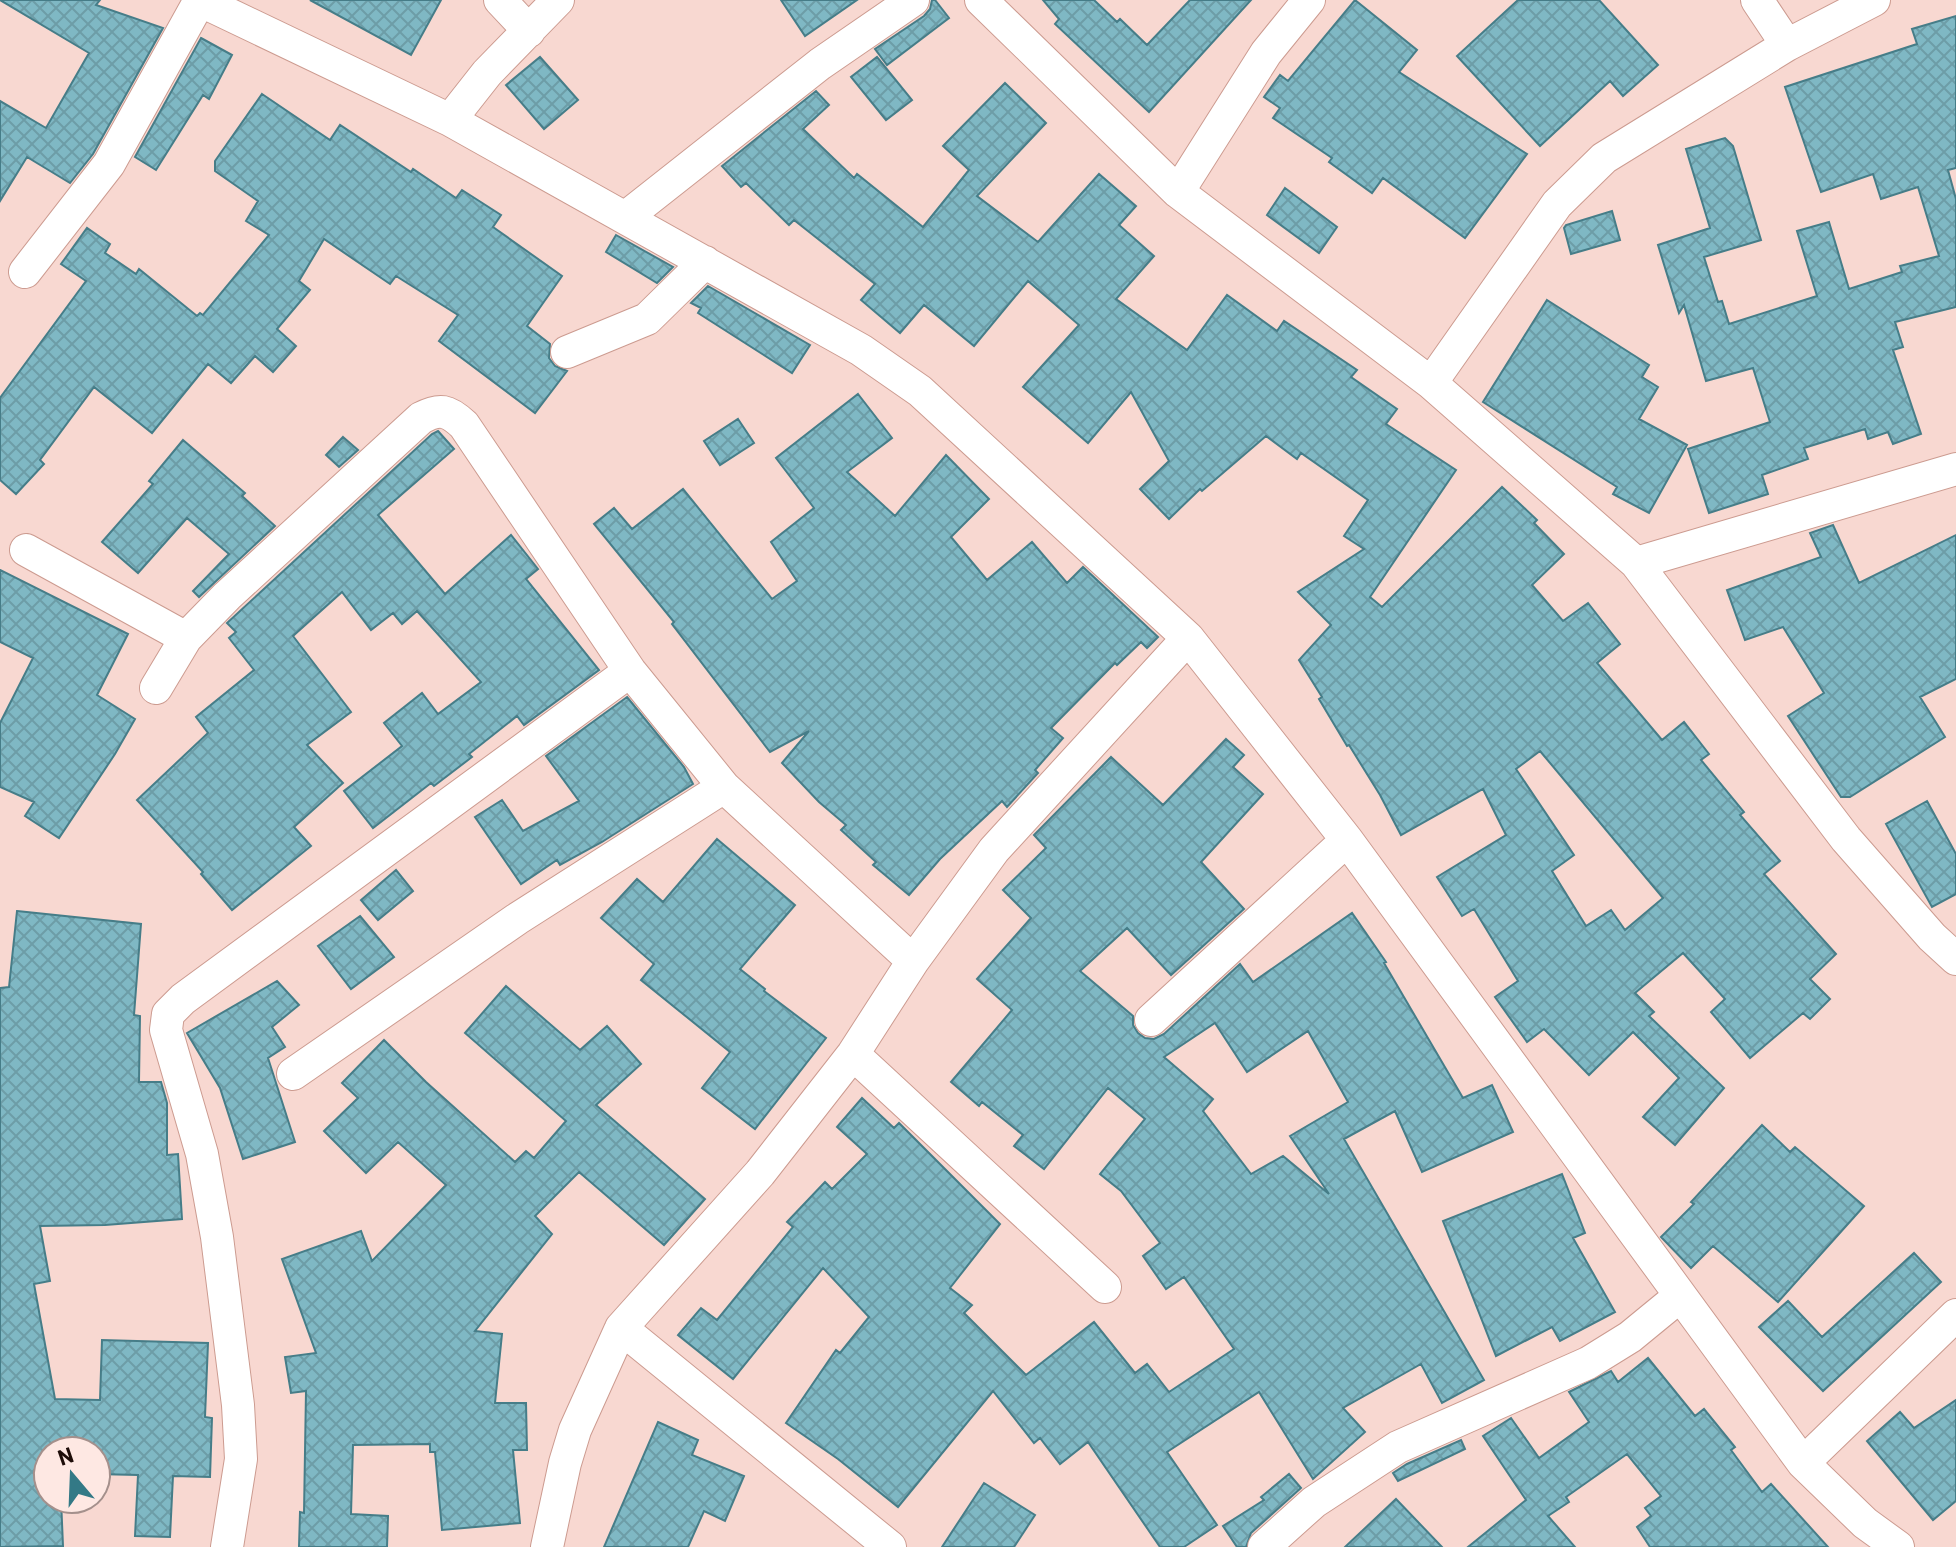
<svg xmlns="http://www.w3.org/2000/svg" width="1956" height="1547" font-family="Barlow,sans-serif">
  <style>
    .building { fill: url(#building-cross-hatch); stroke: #467d88; stroke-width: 2; fill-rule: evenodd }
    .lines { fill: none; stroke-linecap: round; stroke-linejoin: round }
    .minor-casing { stroke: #cc9b90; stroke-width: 34 }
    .minor { stroke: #fff; stroke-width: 32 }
  </style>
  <defs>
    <pattern id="building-cross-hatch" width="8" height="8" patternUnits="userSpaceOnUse" patternTransform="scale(2)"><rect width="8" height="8" fill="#7fb8c4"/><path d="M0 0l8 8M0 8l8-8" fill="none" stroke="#6d9da7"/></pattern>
  </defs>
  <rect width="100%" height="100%" fill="#f8d8d1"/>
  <!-- building -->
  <path class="building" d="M0 0H100L96 5 163 28 93 154 70 183 27 157 0 201V101L46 128 89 53Z
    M310 0H441L411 55Z
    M781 0H857L805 36Z
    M932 0H935L949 18 887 65 875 49 924 16 930 9Z
    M1043 0H1094L1117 22 1120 19 1147 45 1190 0H1251L1149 112 1055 24 1059 19Z
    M1355 0 1417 50 1399 72 1527 154 1465 238 1383 178 1372 193 1329 162 1332 158 1273 118 1280 108 1264 97 1280 75 1288 81Z
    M1518 0H1599L1658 65 1623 96 1610 81 1540 146 1457 56Z
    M1956 16V168L1948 170 1956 199V307L1895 322 1903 347 1893 350 1921 434 1893 444 1888 432 1868 439 1865 429 1804 448 1808 459 1762 475 1768 494 1709 513 1688 449 1770 422 1753 368 1706 381 1684 305 1679 313 1658 245 1710 228 1686 149 1725 138 1733 146 1761 240 1704 257 1718 302 1722 301 1729 324 1817 296 1797 231 1829 222 1849 289 1902 272 1900 266 1939 256 1918 187 1881 199 1873 174 1821 192 1785 87 1917 44 1912 29Z
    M201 38 232 55 209 99 203 95 156 170 135 157Z
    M540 57 578 100 544 129 506 85Z
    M877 57 912 100 886 120 851 77Z
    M1005 83 1046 123 977 196 1038 242 1099 174 1136 206 1119 225 1154 256 1116 299 1187 350 1227 295 1277 331 1284 321 1357 370 1351 377 1397 409 1386 424 1456 470 1370 597 1382 607 1502 487 1537 520 1534 523 1564 554 1532 585 1563 621 1588 603 1620 644 1597 663 1662 740 1684 722 1709 754 1701 760 1744 812 1740 815 1780 861 1764 874 1836 954 1810 979 1830 999 1810 1019 1803 1013 1750 1058 1711 1012 1725 999 1683 953 1635 993 1654 1012 1649 1016 1724 1088 1675 1145 1643 1117 1679 1078 1633 1032 1589 1075 1544 1029 1527 1042 1495 997 1518 981 1474 909 1462 916 1437 877 1506 835 1483 789 1401 835 1380 795 1349 745 1347 746 1319 699 1322 697 1299 660 1331 625 1298 592 1364 549 1344 536 1368 500 1301 453 1297 459 1266 436 1202 491 1200 489 1169 519 1140 489 1169 461 1131 392 1088 443 1023 387 1079 325 1028 281 974 346 924 305 900 333 861 300 875 284 794 220 789 225 746 183 741 187 722 166 816 91 829 105 803 129 854 178 857 174 923 227 969 170 943 146ZM1540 751 1663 898 1625 930 1611 910 1586 926 1552 871 1574 855 1516 769Z
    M262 94 330 140 340 125 411 172 413 169 456 198 462 190 501 215 493 227 562 276 527 326 550 344 549 358 555 366 567 371 535 413 439 341 458 315 396 276 390 284 324 239 299 281 310 290 277 329 296 346 273 372 255 356 231 383 208 364 152 433 94 387 40 460 44 464 16 494 0 480V398L86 281 61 264 87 228 110 244 105 253 136 274 139 269 197 316 200 313 203 315 269 235 246 221 258 201 215 171V161Z
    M1285 188 1337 227 1319 253 1267 215Z
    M1612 211 1620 240 1571 254 1564 228 1566 225Z
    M616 235 673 267 657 283 606 252Z
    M708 286 810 345 792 373 698 313 701 308 691 303Z
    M1547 300 1649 365 1642 377 1658 387 1639 419 1687 445 1649 513 1613 494 1617 487 1483 402Z
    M858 394 892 438 847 472 895 516 946 455 989 499 951 537 987 580 1032 542 1067 583 1083 567 1158 637 1147 648 1141 642 1117 665 1115 663 1051 728 1063 738 1035 770 1038 773 1007 807 1002 801 940 859 909 895 873 865 876 862 841 830 846 825 819 802 782 763 809 731 770 752 672 624 674 622 594 524 614 508 632 529 683 489 772 599 797 581 771 542 814 508 776 458Z
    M738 419 754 443 720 465 704 441Z
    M438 431 454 449 378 515 445 594 511 535 538 569 526 579 599 670 524 725 517 716 469 754 472 757 434 786 431 783 373 828 344 791 402 746 384 723 422 693 438 714 481 682 417 611 402 624 393 613 371 630 342 592 293 636 351 712 307 745 343 783 294 827 311 846 232 910 201 874 203 872 137 800 208 733 196 717 254 670 229 638 236 632 227 623 432 434Z
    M343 437 358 450 339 467 326 455Z
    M183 440 245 493 242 496 275 526 199 597 193 591 229 554 187 518 138 573 102 542 153 484 149 481Z
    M1833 525 1859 583 1956 535V679L1920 697 1945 737 1850 797H1841L1788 716 1824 693 1783 627 1745 640 1727 590 1821 557 1810 533Z
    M0 570 128 634 97 695 135 719 115 754 59 838 25 816 34 802 0 787V723L33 658 0 642Z
    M627 697 684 767 693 784 602 842 560 865 557 860 521 884 475 817 502 800 523 831 579 801 546 756Z
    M1226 739 1244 755 1233 767 1263 794 1201 862 1244 909 1171 975 1127 928 1080 971 1133 1016V1025L1138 1033 1145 1038 1154 1039 1164 1034 1240 964 1253 982 1352 913 1386 962 1384 963 1463 1098 1492 1085 1513 1132 1422 1172 1395 1111 1344 1139 1484 1380 1442 1403 1421 1364 1343 1408 1365 1432 1313 1479 1259 1392 1167 1452 1217 1525 1184 1547H1160L1088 1442 1060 1464 1040 1438 1034 1443 993 1391 898 1507 838 1459 786 1423 836 1350 840 1353 869 1317 823 1268 733 1379 678 1335 701 1308 717 1320 793 1227 787 1222 825 1182 832 1189 867 1154 837 1127 862 1098 894 1128 899 1123 1000 1224 950 1288 972 1305 964 1313 1026 1375 1094 1322 1135 1373 1147 1364 1169 1392 1234 1349 1184 1277 1166 1289 1143 1256 1160 1243 1121 1191 1100 1174 1145 1119 1108 1088 1044 1169 1014 1146 1023 1135 982 1102 979 1106 951 1082 1012 1010 977 979 1031 918 1003 890 1046 848 1034 835 1111 757 1163 805ZM1215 1023 1247 1072 1308 1031 1348 1102 1290 1136 1329 1194 1283 1156 1251 1174 1203 1111 1213 1099 1164 1057Z
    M1927 801 1956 854V894L1932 907 1886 824Z
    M717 839 795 905 740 969 765 989 764 991 826 1038 755 1129 702 1088 730 1052 641 980 654 964 601 918 637 879 663 902Z
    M396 870 413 891 378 920 361 900Z
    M17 911 141 924 134 1015 140 1016 139 1082H161L167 1103V1155L178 1154 182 1219 105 1225 40 1226 50 1281 34 1284 55 1399 100 1400 102 1340 208 1343 205 1417 212 1418 210 1477 173 1476 170 1537 135 1536 138 1475 96 1474V1451H48V1499H61L63 1546 0 1547V988L9 987Z
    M360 916 394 957 351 989 318 946Z
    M277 981 299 1005 272 1027 285 1047 268 1058 295 1142 243 1159 220 1088 187 1033Z
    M506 986 580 1050 607 1026 641 1064 596 1105 705 1199 664 1245 579 1172 535 1216 552 1234 475 1331 502 1334 495 1403H526L527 1450H513L520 1523 442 1530 435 1452H430V1444L353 1445 351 1514 388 1516 387 1547H299L300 1512 304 1513 306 1391 291 1393 285 1357 316 1353 282 1259 361 1231 372 1261 446 1185 398 1142 366 1173 324 1131 358 1098 342 1083 384 1040 426 1082 515 1162 526 1151 534 1158 566 1121 465 1033Z
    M1762 1125 1790 1152 1795 1147 1864 1206 1778 1302 1713 1246 1691 1268 1661 1237 1694 1204 1691 1202Z
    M1562 1174 1585 1233 1573 1238 1615 1312 1560 1341 1552 1327 1496 1356 1443 1221Z
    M1914 1253 1941 1282 1823 1391 1759 1327 1788 1301 1822 1337Z
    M1648 1358 1695 1416 1704 1409 1735 1447 1731 1450 1762 1492 1771 1484 1828 1547H1650L1637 1527 1651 1516 1645 1508 1661 1496 1627 1454 1566 1497 1569 1502 1548 1516 1575 1547H1468L1526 1500 1483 1436 1511 1418 1539 1458 1589 1422 1569 1392 1611 1371 1618 1382Z
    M1956 1400V1501L1933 1520 1867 1441 1900 1412 1914 1428Z
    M658 1422 698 1440 692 1455 744 1476 725 1521 704 1511 688 1547H604Z
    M1461 1440 1465 1449 1398 1481 1393 1473 1407 1464Z
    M1289 1474 1301 1488 1251 1533 1246 1547H1237L1223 1526 1264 1500 1261 1497Z
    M984 1483 1035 1515 1014 1547H942Z
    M1396 1499 1442 1547H1345Z"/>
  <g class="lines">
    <!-- minor casing -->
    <g class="minor-casing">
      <path id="minor" d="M199 0 450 120 861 350 920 391 1188 638 1347 840 1803 1463 1865 1523 1898 1547
        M500 0 529 31
        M981 0 1178 192 1431 383 1636 563 1846 839 1932 937 1956 959
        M1757 0 1787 45
        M450 120 487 73 558 0
        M1178 192 1266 53 1309 0
        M626 217 820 64 913 0
        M25 272 109 164 200 0
        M567 352 647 319 705 262
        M1431 383 1557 204 1604 158 1787 45 1874 0
        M26 550 186 638
        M1636 563 1956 469
        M156 688 186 638 227 596 421 418C440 408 448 410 464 425L630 671 724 787 913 961
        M1151 1020 1347 840
        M853 1054 1105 1287
        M293 1074 517 919 724 787
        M621 1328 890 1547
        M1803 1463 1956 1315
        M227 1547 241 1459 238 1405 217 1237 202 1154 166 1030 168 1014 183 999 630 671
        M547 1547 565 1463 575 1430 621 1328 760 1173 853 1054 913 961 994 850 1188 638
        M1264 1547 1314 1502 1398 1447 1588 1363 1630 1337 1680 1296"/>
    </g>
    <!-- minor -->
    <use href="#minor" class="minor"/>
  </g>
  <!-- north arrow -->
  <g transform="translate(72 1475) rotate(341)"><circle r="38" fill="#fee8e3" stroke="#a4908c" stroke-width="2"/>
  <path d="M0-6L14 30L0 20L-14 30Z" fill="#337986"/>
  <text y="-12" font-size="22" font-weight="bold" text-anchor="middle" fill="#1e0d09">N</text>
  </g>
</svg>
